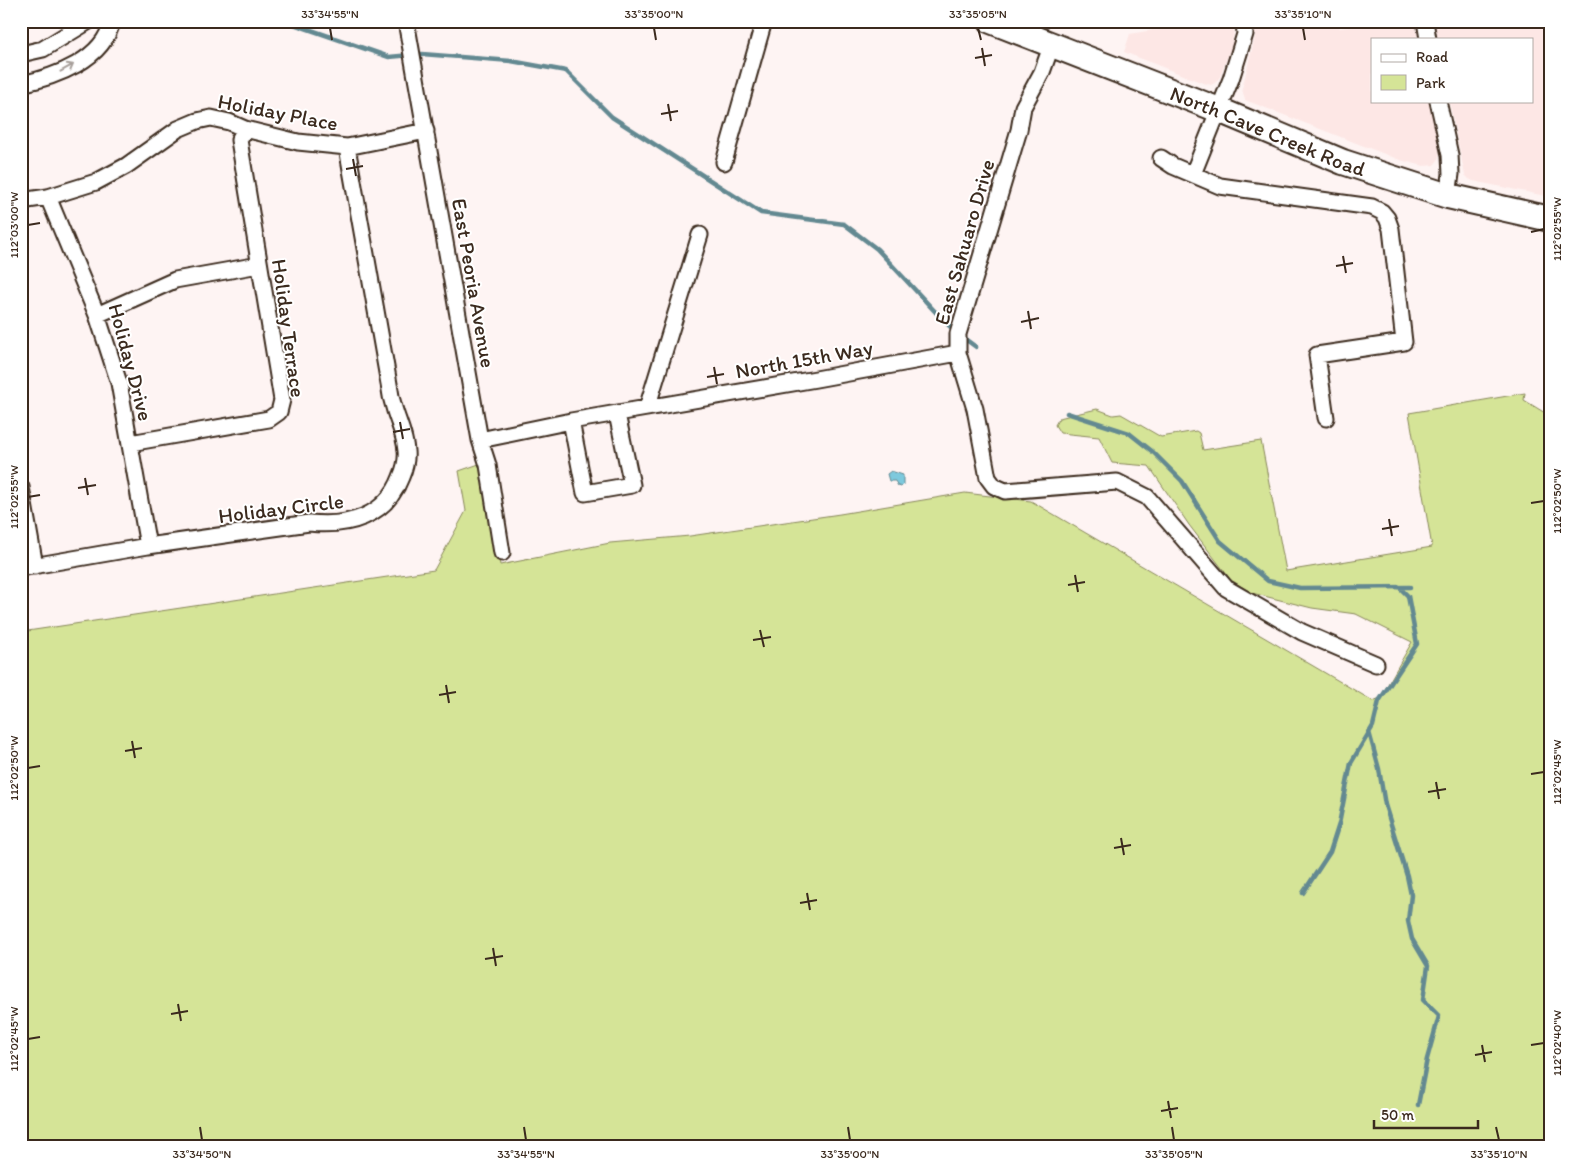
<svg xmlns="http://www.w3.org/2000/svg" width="1571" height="1167" font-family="Itim,sans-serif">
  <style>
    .built { fill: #fde7e5 }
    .green { fill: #d5e497; stroke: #88875a }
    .water { fill: #7dc9dd; stroke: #638991 }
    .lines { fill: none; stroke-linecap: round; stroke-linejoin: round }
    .stream { stroke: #638991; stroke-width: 4.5 }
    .street-casing { stroke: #3b2a1e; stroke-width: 19 }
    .primary-casing { stroke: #3b2a1e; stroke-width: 28 }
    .street { stroke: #fff; stroke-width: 15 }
    .primary { stroke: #fff; stroke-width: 24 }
    .oneway { stroke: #a79f9a }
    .ticks { fill: none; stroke: #3b2a1e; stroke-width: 2 }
    .labels { text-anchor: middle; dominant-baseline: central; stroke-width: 4; stroke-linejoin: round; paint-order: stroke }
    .street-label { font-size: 21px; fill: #3b2a1e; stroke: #fff }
    .neatline { fill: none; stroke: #3b2a1e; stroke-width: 2 }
    .ticks-label { font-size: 12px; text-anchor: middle; fill: #3b2a1e }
  </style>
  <rect width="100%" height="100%" fill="#fef4f3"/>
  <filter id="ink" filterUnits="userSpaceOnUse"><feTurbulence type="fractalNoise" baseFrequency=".02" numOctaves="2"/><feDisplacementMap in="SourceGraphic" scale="10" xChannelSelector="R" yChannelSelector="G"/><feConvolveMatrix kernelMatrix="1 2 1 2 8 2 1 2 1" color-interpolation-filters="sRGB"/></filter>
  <g filter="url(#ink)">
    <!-- built -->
    <path class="built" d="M1204 21H1232L1234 30 1232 45 1220 77 1215 83 1211 85 1203 83 1124 52 1130 34Z
      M1254 21H1338L1340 28 1378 21H1415L1418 39H1372V101H1430L1440 153 1438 160 1434 165 1424 166 1400 160 1245 100 1242 89 1255 37Z
      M1434 21H1550V197L1473 181 1469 179 1465 175 1449 101H1532V39H1438Z"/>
    <!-- green -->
    <path class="green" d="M1525 393 1524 400 1550 416V1146H21V632L434 570 466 511 459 471 482 463 500 565 610 543 690 536 840 514 965 493 1031 501 1373 701 1380 698 1412 642 1356 614 1312 608 1252 593 1231 580 1189 525 1149 466 1112 463 1099 437 1060 433 1055 425 1059 418 1097 409 1113 415 1121 414 1161 437 1196 431 1199 433 1203 450 1261 441 1286 571 1432 547 1409 413Z"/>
    <!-- water -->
    <path class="water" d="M891 471 903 475V485L901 487 898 486 895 481H889L887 474Z"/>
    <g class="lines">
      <!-- stream -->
      <path class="stream" d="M285 21 389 57 422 54 511 61 566 71 612 117 761 213 844 224 877 249 942 319 955 331
        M961 336 976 347
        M1067 413 1129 433 1153 452 1182 481 1220 541 1268 581 1300 588 1410 587
        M1369 732 1379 769 1385 805 1407 876 1411 895 1408 921 1412 939 1428 966 1423 1000 1439 1016 1427 1059 1418 1105
        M1303 893 1330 852 1339 824 1351 763 1373 726 1379 701 1417 644 1408 596 1399 587"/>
      <!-- street casing -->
      <g class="street-casing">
        <path id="street" d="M406 21 480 440 488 465 502 553
          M1425 21 1428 39
          M1052 44 1042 72 1023 107 1019 130 958 334V353L975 409 988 478 994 486 1005 491 1117 482 1147 497 1226 588 1302 632 1376 664
          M21 54 43 49 89 21
          M21 84C55 77 104 60 112 21
          M1438 101 1450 155 1451 174 1448 196
          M1161 158 1173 166 1220 186 1372 207 1382 212 1387 218 1391 229 1404 342 1317 355 1326 418
          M724 162 764 21
          M1193 174 1231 79 1245 34 1244 21
          M48 197 97 315 119 383 148 546
          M21 201 48 197 96 182 126 166 178 129 197 121 211 118 229 122 245 129 298 142 347 147 426 131
          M97 315 175 280 259 265
          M647 408 700 235
          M571 421 585 493 632 485 617 414
          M480 440 571 421 816 379 958 353
          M130 443 269 419 279 412 282 400 239 140 245 129
          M21 487 35 566
          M21 568 148 546 309 523C348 527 386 517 401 477 404 470 407 460 406 451 405 436 399 424 395 411 392 402 390 393 389 384L347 147"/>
      </g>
      <!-- primary casing -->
      <g class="primary-casing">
        <g id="primary">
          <path id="s1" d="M991 21 1219 110 1343 162 1448 196 1550 219"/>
        </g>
      </g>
      <!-- street -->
      <use href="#street" class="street"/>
      <!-- primary -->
      <use href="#primary" class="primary"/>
    </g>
    <!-- one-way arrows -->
    <defs><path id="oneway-shaft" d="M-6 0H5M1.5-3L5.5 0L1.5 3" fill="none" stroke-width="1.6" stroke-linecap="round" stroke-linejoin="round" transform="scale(1.25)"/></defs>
    <use class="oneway" href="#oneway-shaft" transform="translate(67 68) rotate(-29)"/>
  </g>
  <!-- ticks -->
  <path class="ticks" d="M330 28 332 40M654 28 656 40M978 28 981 40M1303 28 1305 40M982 48 985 66M975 58 992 55M668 104 671 121M661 114 678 111M353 159 356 176M346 169 363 166M28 225 40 223M1531 232 1544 229M1343 256 1346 273M1336 266 1353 263M1028 311 1031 329M1021 322 1039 318M714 367 717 384M707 377 724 374M400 422 403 439M393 432 410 429M85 478 88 495M78 488 96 485M28 497 40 495M1531 503 1544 501M1389 519 1392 536M1382 529 1399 526M1075 575 1078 592M1068 585 1085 582M760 630 764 647M753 640 771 637M446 685 449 703M439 695 456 692M132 741 135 758M125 751 142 748M28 768 40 766M1531 774 1544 772M1436 782 1439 799M1428 792 1446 789M1121 838 1124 855M1114 848 1131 845M807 893 810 910M800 903 817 900M493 948 496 966M485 959 503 956M178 1004 181 1021M171 1014 188 1011M28 1039 40 1037M1482 1045 1485 1062M1531 1045 1544 1043M1475 1055 1492 1052M1168 1101 1171 1118M1161 1111 1178 1108M200 1127 202 1140M524 1127 526 1140M848 1127 850 1140M1172 1127 1174 1140M1496 1127 1499 1140"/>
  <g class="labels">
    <!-- street labels -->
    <g class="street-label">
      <text transform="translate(278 112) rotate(11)">Holiday Place</text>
      <text stroke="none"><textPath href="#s1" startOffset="298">North Cave Creek Road</textPath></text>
      <text transform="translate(964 242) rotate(-74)">East Sahuaro Drive</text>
      <text transform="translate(474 283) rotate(80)">East Peoria Avenue</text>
      <text transform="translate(289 328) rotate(82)">Holiday Terrace</text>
      <text transform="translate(804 359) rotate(-10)">North 15th Way</text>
      <text transform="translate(131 362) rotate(75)">Holiday Drive</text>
      <text transform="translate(281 508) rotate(-7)">Holiday Circle</text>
    </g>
  </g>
  <!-- margin -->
  <rect width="1571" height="1167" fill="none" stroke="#fff" stroke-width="55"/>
  <!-- legend -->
  <rect x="1371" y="38" width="162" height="65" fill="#ffffff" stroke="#b1aaa5"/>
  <rect x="1381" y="54" width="25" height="8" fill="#ffffff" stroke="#b1aaa5"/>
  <text x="1416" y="62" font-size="15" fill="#3b2a1e">Road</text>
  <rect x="1381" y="75" width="25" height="15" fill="#d5e497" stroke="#b1aaa5"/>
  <text x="1416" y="88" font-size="15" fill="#3b2a1e">Park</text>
  <!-- scale -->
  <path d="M1374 1120v8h104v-8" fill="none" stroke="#3b2a1e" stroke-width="2.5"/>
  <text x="1381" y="1120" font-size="15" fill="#3b2a1e" stroke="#ffffff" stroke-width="4" paint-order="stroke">50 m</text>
  <rect x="28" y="28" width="1516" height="1112" class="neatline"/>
  <g class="ticks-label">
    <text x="330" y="18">33°34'55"N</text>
    <text x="654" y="18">33°35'00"N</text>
    <text x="978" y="18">33°35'05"N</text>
    <text x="1303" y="18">33°35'10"N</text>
    <text transform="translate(14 225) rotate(-90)" y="4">112°03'00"W</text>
    <text transform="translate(1557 229) rotate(-90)" y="4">112°02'55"W</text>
    <text transform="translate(14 497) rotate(-90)" y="4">112°02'55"W</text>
    <text transform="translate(1557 501) rotate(-90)" y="4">112°02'50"W</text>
    <text transform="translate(14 768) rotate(-90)" y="4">112°02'50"W</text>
    <text transform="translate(1557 772) rotate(-90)" y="4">112°02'45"W</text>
    <text transform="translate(14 1039) rotate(-90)" y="4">112°02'45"W</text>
    <text transform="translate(1557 1043) rotate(-90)" y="4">112°02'40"W</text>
    <text x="202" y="1158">33°34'50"N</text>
    <text x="526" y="1158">33°34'55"N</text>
    <text x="850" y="1158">33°35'00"N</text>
    <text x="1174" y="1158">33°35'05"N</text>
    <text x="1499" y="1158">33°35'10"N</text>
  </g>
</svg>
